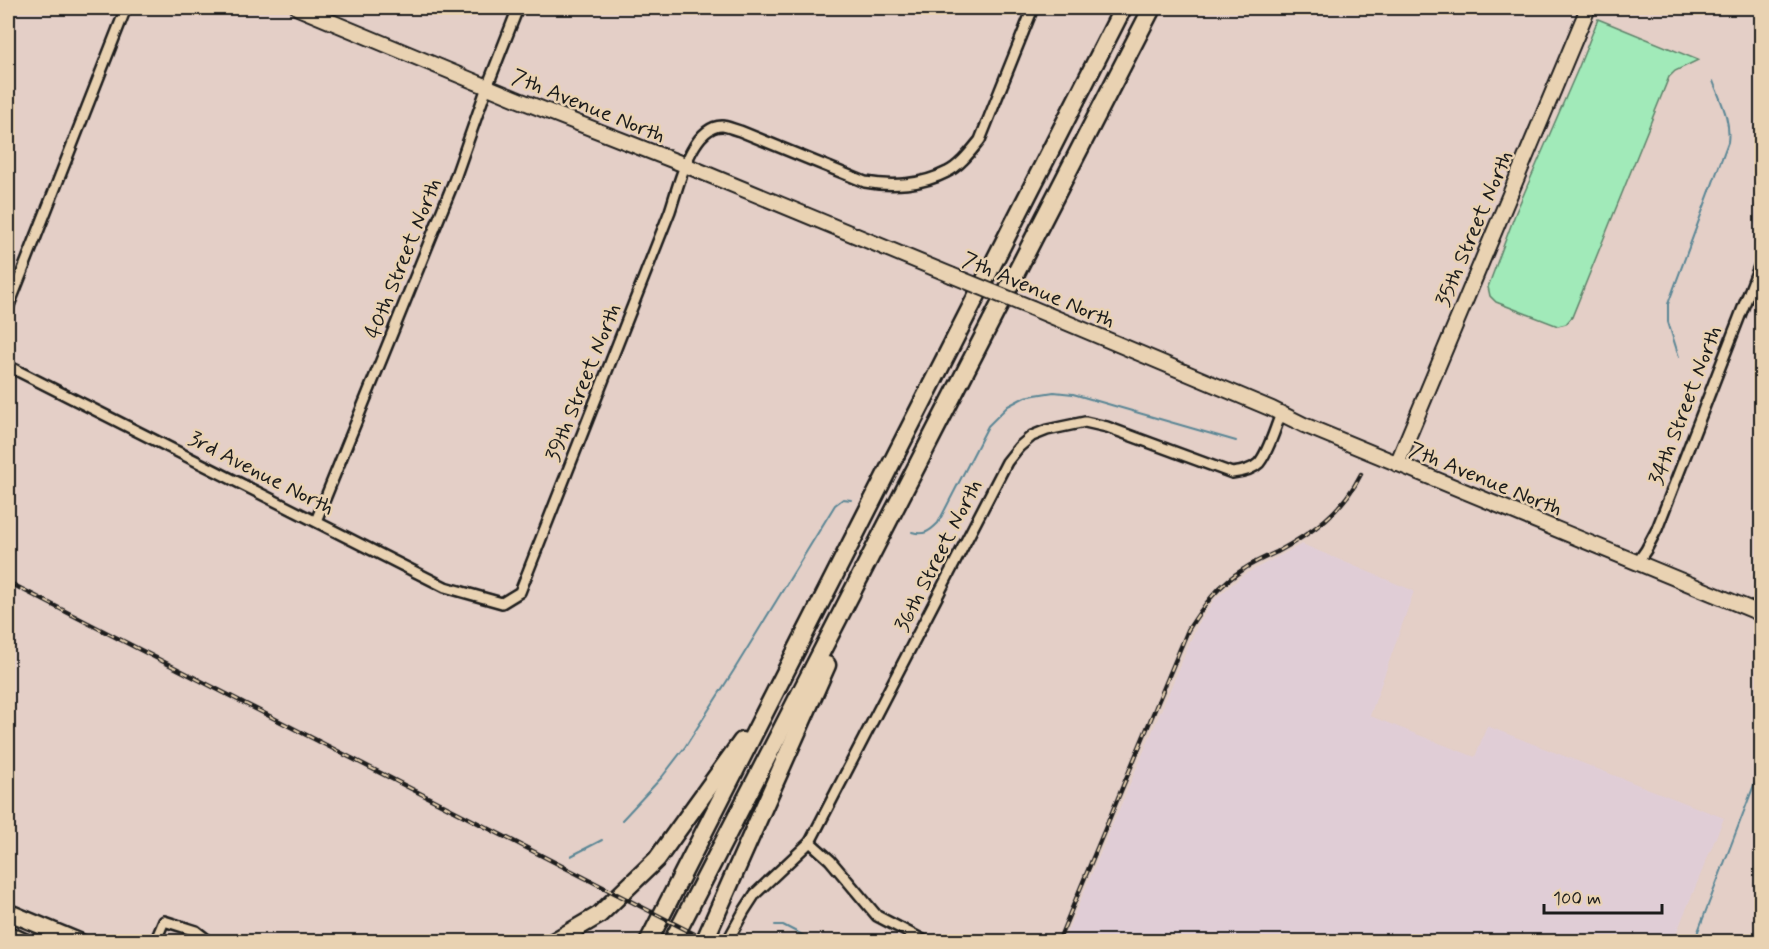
<svg xmlns="http://www.w3.org/2000/svg" width="1769" height="949" viewBox="0 0 1769 949" font-family="Mynerve,sans-serif">
<style>
.built{fill:#e0cdd6}
.green{fill:#a1eab9;stroke:#5e836a;stroke-width:1.5}
.lines{fill:none;stroke-linecap:round;stroke-linejoin:round}
.stream{stroke:#5a8695;stroke-width:2}
.street-casing{stroke:#1c1c1c;stroke-width:14}
.secondary-casing{stroke:#1c1c1c;stroke-width:18}
.primary-casing{stroke:#1c1c1c;stroke-width:20}
.highway-casing{stroke:#1c1c1c;stroke-width:21}
.street{stroke:#e9d2b2;stroke-width:9}
.secondary{stroke:#e9d2b2;stroke-width:14}
.primary{stroke:#e9d2b2;stroke-width:15}
.highway{stroke:#e9d2b2;stroke-width:16}
.rail-casing{stroke:#1c1c1c;stroke-width:4.5}
.rail{stroke:#e9d2b2;stroke-width:2;stroke-dasharray:7;stroke-linecap:butt}
.secondary-bridge-casing{stroke:#1c1c1c;stroke-width:18;stroke-linecap:butt}
.secondary-bridge{stroke:#e9d2b2;stroke-width:14}
.labels{text-anchor:middle;stroke-width:5;stroke-linejoin:round;paint-order:stroke}
.street-label{font-size:22px;fill:#1c1c1c;stroke:#e9d2b2}
</style>
<rect width="100%" height="100%" fill="#e4cfc7"/>
<filter id="ink" filterUnits="userSpaceOnUse"><feTurbulence type="fractalNoise" baseFrequency=".0167" numOctaves="2"/><feDisplacementMap in="SourceGraphic" scale="12" xChannelSelector="R" yChannelSelector="G"/><feConvolveMatrix kernelMatrix="1 2 1 2 8 2 1 2 1" color-interpolation-filters="sRGB"/></filter>
<g filter="url(#ink)">
<polygon class="built" points="1302,544 1414,591 1370,716 1475,757 1487,726 1724,818 1673,941 1063,941 1197,626 1214,600 1243,575"/>
<polygon class="green" points="1598,19 1698,60 1675,71 1669,77 1572,317 1566,324 1558,326 1496,302 1490,296 1488,287 1516,212 1578,69"/>
<g class="lines">
<g class="stream">
<path d="M1679 357 1668 322V304L1728 142C1731 120 1721 102 1713 81"/>
<path d="M912 532C924 536 930 531 938 523L988 426 1008 406 1025 397 1035 395 1054 392 1073 394 1236 441"/>
<polyline points="622,820 662,777 685,747 734,670 835,505 843,499 851,500"/>
<polyline points="571,856 602,840"/>
<polyline points="775,925 783,925 816,942"/>
<polyline points="1694,942 1762,764"/>
</g>
<defs>
<g id="street">
<polyline points="8,308 126,8"/>
<path d="M8 366 445 587 502 603 520 592 670 211C678 188 691 126 722 126 727 126 735 130 740 131L865 182C892 187 922 185 947 172 960 166 971 151 980 140L1033 8"/>
<polyline points="316,521 454,181 487,87 518,8"/>
<polyline points="1637,563 1646,550 1657,529 1762,259"/>
<polyline points="810,842 830,860 877,916 927,942"/>
<polyline points="155,942 164,921 196,931 210,942"/>
<path d="M727 942 744 911 755 894 810 842 1007 462 1019 447 1032 436 1047 430 1085 422 1107 427 1232 473C1241 472 1252 470 1259 463 1269 451 1275 428 1281 414"/>
</g>
<g id="secondary">
<polyline points="298,8 519,100 685,165 951,275"/>
<polyline points="1032,308 1272,409 1304,425 1762,614"/>
<polyline points="1397,464 1588,8"/>
</g>
<g id="primary">
<polyline points="8,912 80,942"/>
<polyline points="8,934 25,942"/>
</g>
<g id="highway">
<polyline points="553,942 599,915 657,859 742,741"/>
<polyline points="648,942 1123,8"/>
<path d="M672 942C833 631 991 318 1152 8"/>
<polyline points="704,942 827,665"/>
</g>
</defs>
<use href="#street" class="street-casing"/>
<use href="#secondary" class="secondary-casing"/>
<use href="#primary" class="primary-casing"/>
<use href="#highway" class="highway-casing"/>
<use href="#street" class="street"/>
<use href="#secondary" class="secondary"/>
<use href="#primary" class="primary"/>
<use href="#highway" class="highway"/>
<defs>
<g id="rail">
<polyline points="8,582 710,942"/>
<path d="M1058 942 1188 630C1203 606 1219 584 1244 569 1254 562 1266 557 1277 552 1312 533 1343 511 1361 474"/>
</g>
</defs>
<use href="#rail" class="rail-casing"/>
<use href="#rail" class="rail"/>
<defs>
<polyline id="secondary-bridge" points="951,275 1032,308"/>
</defs>
<use href="#secondary-bridge" class="secondary-bridge-casing"/>
<use href="#secondary-bridge" class="secondary-bridge"/>
</g>
</g>
<g class="labels">
<g class="street-label">
<text transform="translate(589 105) rotate(22)" y="8">7th Avenue North</text>
<text transform="translate(1473 228) rotate(-67)" y="8">35th Street North</text>
<text transform="translate(402 258) rotate(-68)" y="8">40th Street North</text>
<text transform="translate(1039 289) rotate(23)" y="8">7th Avenue North</text>
<text transform="translate(582 382) rotate(-68)" y="8">39th Street North</text>
<text transform="translate(1684 405) rotate(-69)" y="8">34th Street North</text>
<text transform="translate(262 472) rotate(27)" y="8">3rd Avenue North</text>
<text transform="translate(1486 478) rotate(22)" y="8">7th Avenue North</text>
<text transform="translate(937 555) rotate(-63)" y="8">36th Street North</text>
</g>
</g>
<rect width="1769" height="949" fill="none" stroke="#e9d2b2" stroke-width="30"/>
<rect x="15" y="15" width="1739" height="919" fill="none" stroke="#1c1c1c" stroke-width="2" filter="url(#ink)"/>
<path d="M1544 904v9h118v-9" fill="none" stroke="#1c1c1c" stroke-width="3"/>
<text x="1553" y="904" font-size="18" fill="#1c1c1c" stroke="#e9d2b2" stroke-width="4.5" paint-order="stroke">100 m</text>
</svg>
